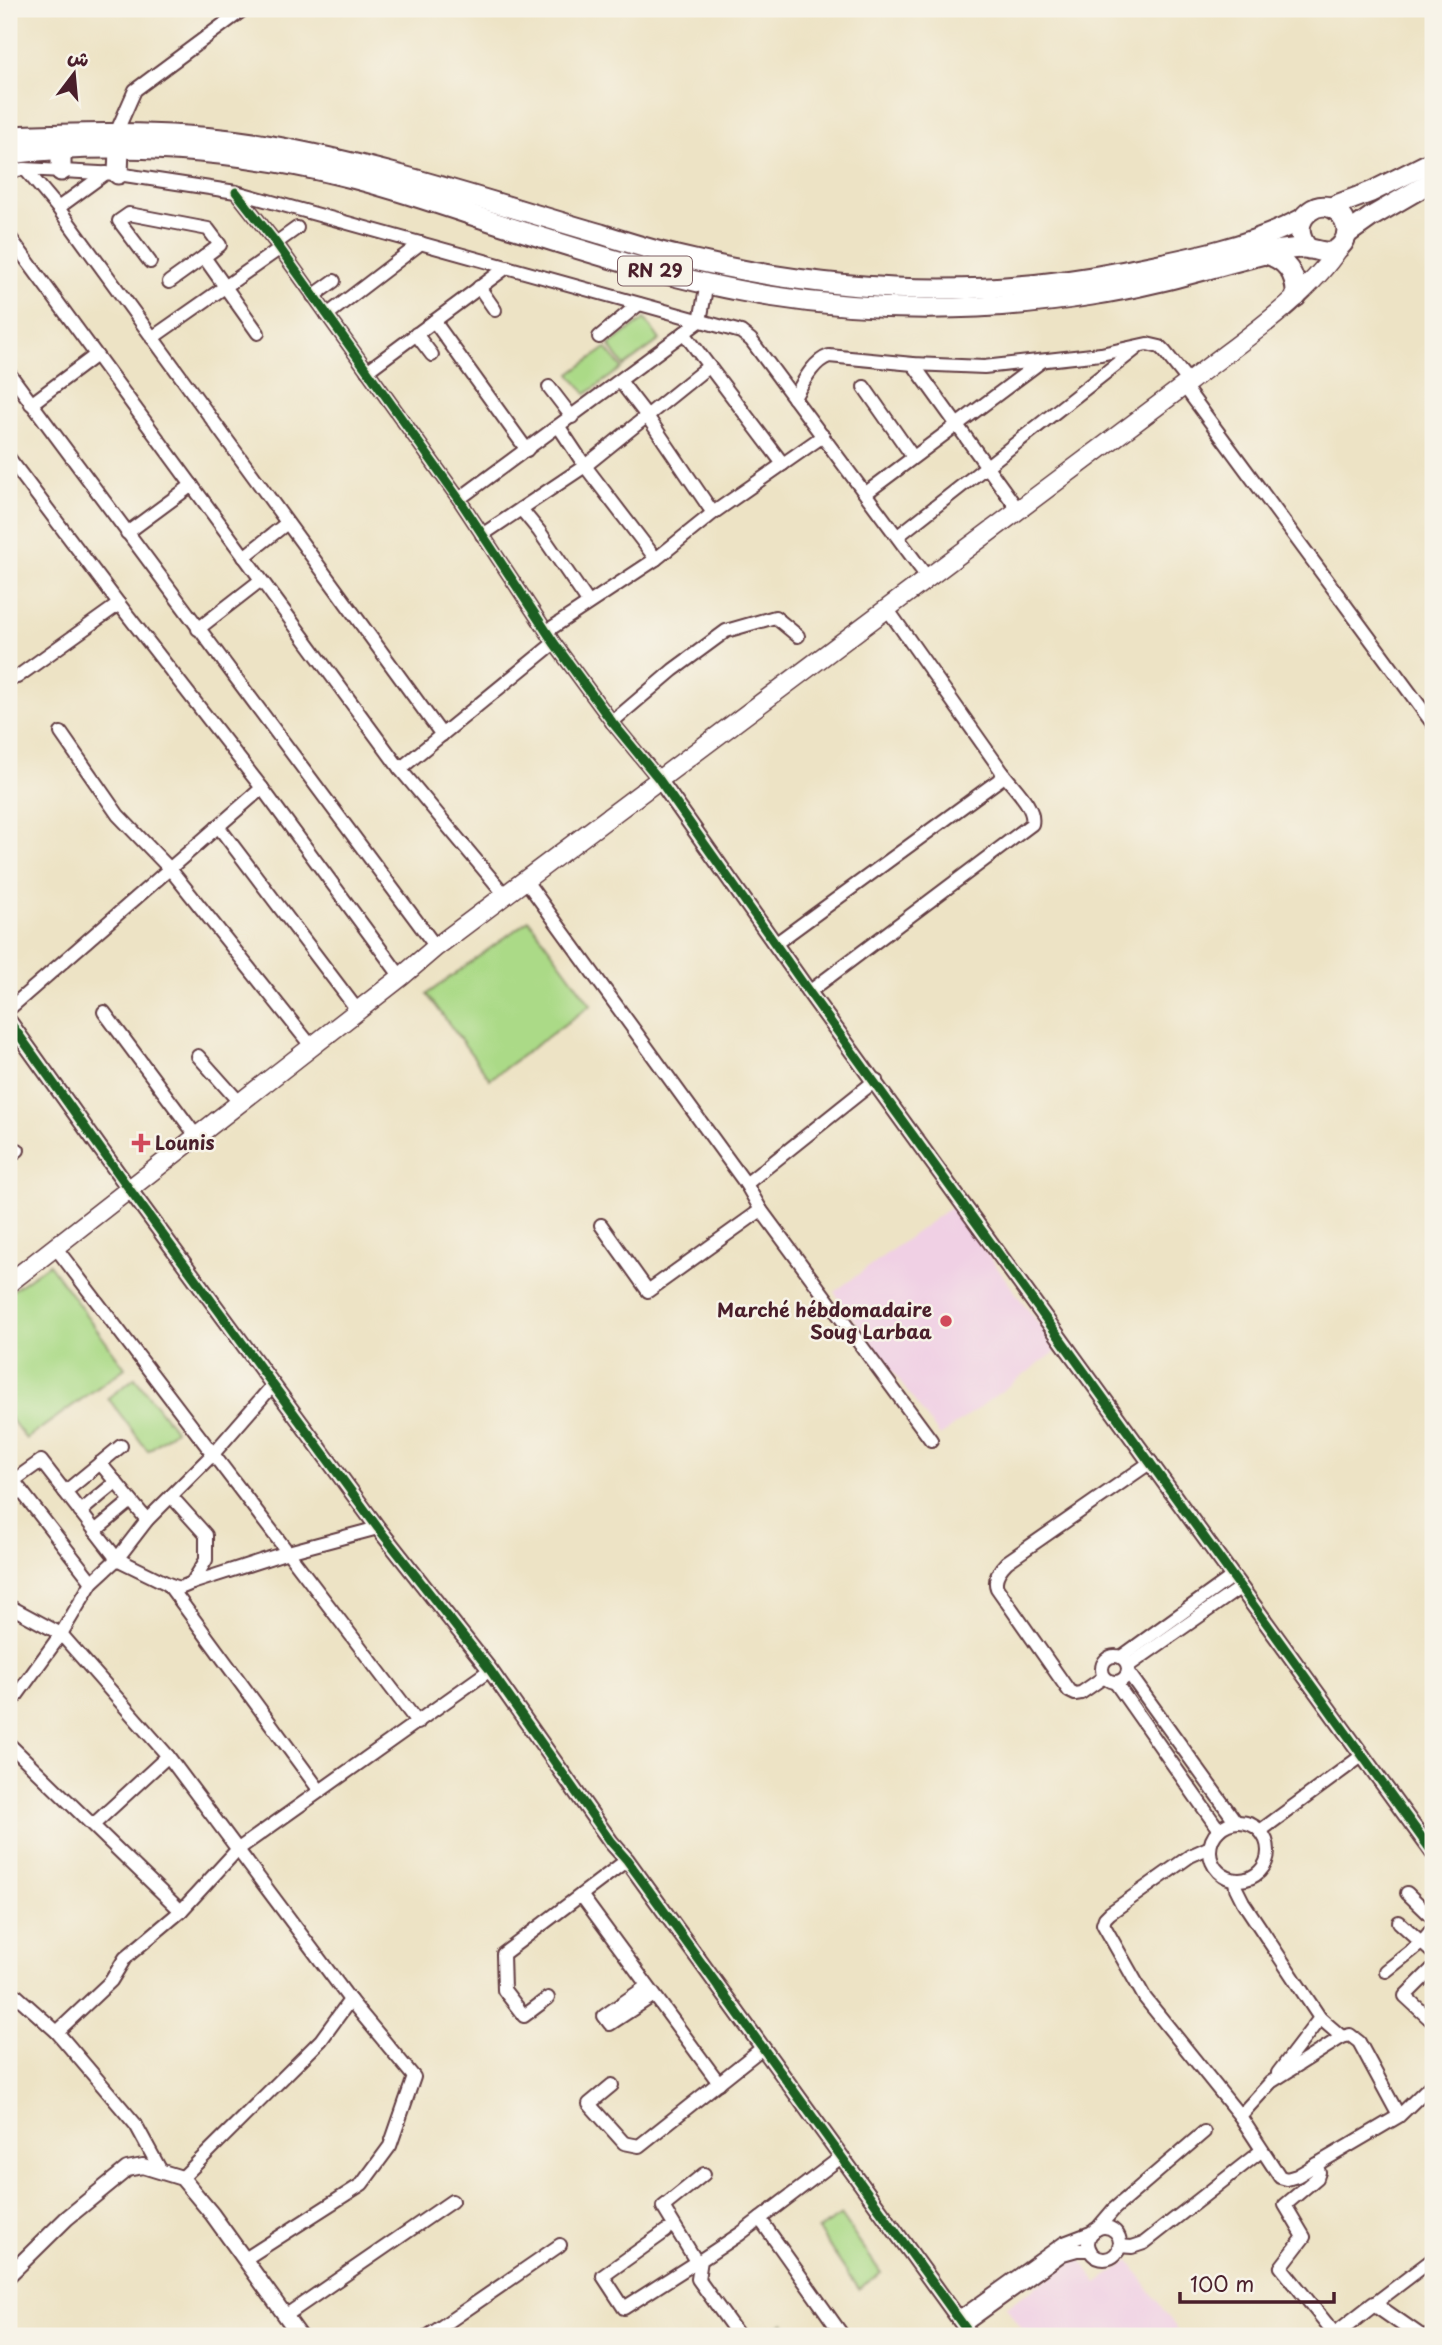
<svg xmlns="http://www.w3.org/2000/svg" width="1442" height="2345" viewBox="0 0 1442 2345" font-family="'Playpen Sans','Playpen Sans Arabic',sans-serif">
<style>
.built{fill:#f0d0e4}
.green{fill:#abda87;stroke:#7a7c59;stroke-width:2}
.lines{fill:none;stroke-linecap:round;stroke-linejoin:round}
.minor-casing{stroke:#623c42;stroke-width:16}
.tertiary-casing{stroke:#623c42;stroke-width:18}
.primary-casing{stroke:#623c42;stroke-width:21}
.trunk-casing{stroke:#623c42;stroke-width:23}
.minor{stroke:#fff;stroke-width:12}
.tertiary{stroke:#fff;stroke-width:14}
.primary{stroke:#fff;stroke-width:18}
.trunk{stroke:#fff;stroke-width:19}
.cycleway-casing{stroke:#f7f3e8;stroke-width:13}
.cycleway{stroke:#1b5e20;stroke-width:9}
.poi-dot{fill:#d1495b;stroke:#f7f3e8;stroke-width:2.5}
.labels{text-anchor:middle;stroke-width:5;stroke-linejoin:round;paint-order:stroke}
.shield{fill:#f7f3e8;stroke:#7e5f64;stroke-width:2}
.shield-label{font-size:18px;font-weight:bold;fill:#4a1f2b}
.poi-label{font-size:19px;font-weight:bold;fill:#4a1f2b;stroke:#f7f3e8;text-anchor:start}
</style>
<rect width="100%" height="100%" fill="#f7f3e8"/>
<filter id="ink" filterUnits="userSpaceOnUse"><feTurbulence type="fractalNoise" baseFrequency=".0143" numOctaves="2"/><feDisplacementMap in="SourceGraphic" scale="14" xChannelSelector="R" yChannelSelector="G"/><feConvolveMatrix kernelMatrix="1 2 1 2 8 2 1 2 1" color-interpolation-filters="sRGB"/></filter>
<filter id="wash" filterUnits="userSpaceOnUse"><feTurbulence type="fractalNoise" baseFrequency=".00686" numOctaves="4" result="noise"/><feDisplacementMap in="SourceGraphic" scale="28" xChannelSelector="R" yChannelSelector="G"/><feGaussianBlur stdDeviation="1.57" result="paint"/><feColorMatrix in="noise" values="0 0 0 0 0 0 0 0 0 0 0 0 0 0 0 0 0 1.4 0 .05"/><feComposite in="paint" operator="in"/></filter>
<g filter="url(#wash)">
<rect width="100%" height="100%" fill="#ede3c5"/>
<g class="built">
<polygon points="952,1206 1058,1350 940,1436 834,1292"/>
<polygon points="1079,2257 1097,2283 1129,2261 1182,2336 1027,2336 1006,2307"/>
</g>
<g class="green">
<polygon points="645,319 660,340 624,366 609,345"/>
<polygon points="606,348 622,368 586,394 570,374"/>
<polygon points="529,920 591,1005 490,1079 427,994"/>
<polygon points="49,1264 125,1368 26,1439 9,1416 9,1293"/>
<polygon points="135,1378 175,1430 148,1451 108,1398"/>
<polygon points="841,2215 881,2273 858,2289 818,2230"/>
<polygon points="784,2323 793,2336 764,2336"/>
</g>
</g>
<g filter="url(#ink)">
<g class="lines">
<defs>
<g id="minor">
<polyline points="116,133 135,90 244,9"/>
<polyline points="25,169 58,208 442,735"/>
<polyline points="9,171 25,169 118,174 236,192 741,332 751,340 927,577"/>
<polyline points="236,192 276,243 459,499 554,643 612,722 658,778"/>
<polyline points="58,208 106,173"/>
<polyline points="9,236 400,769 505,895"/>
<polyline points="276,243 297,228"/>
<polyline points="150,262 119,221 129,214 208,229 220,245 204,257 258,333"/>
<polyline points="169,282 204,257"/>
<polyline points="479,287 495,310"/>
<polyline points="313,296 334,281"/>
<polyline points="327,315 421,243"/>
<polyline points="434,321 527,450"/>
<polyline points="684,333 783,464"/>
<polyline points="416,334 432,355"/>
<polyline points="599,337 639,304"/>
<polyline points="152,338 279,249"/>
<polyline points="913,364 1019,511"/>
<polyline points="367,371 507,267"/>
<polyline points="9,373 436,947"/>
<polyline points="620,381 647,416 713,513"/>
<polyline points="1184,386 1433,724"/>
<polyline points="549,387 572,417"/>
<polyline points="864,387 913,457"/>
<path d="M794 398C803 383 812 362 829 356L913 364 984 367 1101 354 1147 344 1160 347 1165 352 1189 382"/>
<polyline points="31,404 96,355"/>
<polyline points="559,427 585,466 656,559"/>
<polyline points="9,458 119,604 262,788 401,977"/>
<polyline points="866,493 1042,361"/>
<polyline points="459,499 700,321 707,283"/>
<polyline points="521,509 539,531 588,602"/>
<polyline points="127,533 192,485"/>
<polyline points="482,535 585,466 709,366"/>
<polyline points="898,536 1137,348"/>
<polyline points="244,557 287,523"/>
<polyline points="198,629 261,580"/>
<polyline points="547,631 656,559 713,513 823,436"/>
<polyline points="17,677 119,604"/>
<polyline points="612,722 673,670 726,631 775,617 798,636"/>
<polyline points="61,733 118,815 170,869 312,1047"/>
<polyline points="400,769 554,643"/>
<polyline points="218,826 358,1011"/>
<polyline points="526,881 746,1184 761,1210 931,1440"/>
<polyline points="775,944 999,780 1003,773 886,607"/>
<path d="M809 992 1032 824C1036 807 1013 787 1003 773"/>
<polyline points="9,1009 262,788"/>
<polyline points="104,1012 197,1137"/>
<polyline points="198,1056 240,1103"/>
<polyline points="9,1157 18,1150"/>
<polyline points="746,1184 876,1080"/>
<polyline points="601,1225 648,1291 761,1210"/>
<polyline points="56,1248 418,1723"/>
<polyline points="100,1463 147,1520"/>
<polyline points="9,1475 92,1582"/>
<polyline points="13,1481 41,1461 117,1559 168,1584 180,1588 192,1583 206,1560 206,1535 171,1496"/>
<polyline points="65,1492 121,1446"/>
<polyline points="80,1512 116,1482"/>
<polyline points="95,1531 131,1501"/>
<polyline points="192,1583 288,1552 378,1528"/>
<polyline points="168,1584 320,1791"/>
<polyline points="9,1606 61,1634 168,1756 350,2000 414,2077 390,2146 362,2184 245,2259"/>
<circle cx="1115" cy="1669" r="13"/>
<polyline points="1121,1657 1233,1576"/>
<polyline points="1128,1666 1241,1587"/>
<polyline points="1128,1672 1236,1822"/>
<path d="M1104 1677 1081 1693 1075 1694 1069 1691 997 1588C993 1578 1000 1569 1007 1562L1151 1462"/>
<polyline points="1115,1682 1219,1830"/>
<polyline points="9,1706 61,1634 92,1582 117,1559 147,1520 213,1454 273,1385"/>
<polyline points="10,1745 181,1911"/>
<circle cx="1239" cy="1851" r="29"/>
<polyline points="93,1825 168,1756"/>
<polyline points="1260,1831 1363,1755"/>
<polyline points="1210,1847 1190,1856 1110,1913 1105,1918 1103,1924 1145,1998 1240,2116"/>
<polyline points="1235,1880 1236,1888 1243,1902 1320,2018 1342,2037"/>
<polyline points="1407,1893 1433,1918"/>
<polyline points="581,1895 719,2083"/>
<polyline points="1399,1922 1433,1953"/>
<polyline points="1433,1968 1405,1996 1433,2022"/>
<polyline points="1386,1971 1420,1944 1433,1928"/>
<polyline points="647,1986 604,2016 610,2024 654,1995"/>
<polyline points="9,1989 57,2032 136,2125 161,2171"/>
<polyline points="548,1998 524,2016 504,1990 503,1954 627,1860"/>
<polyline points="57,2032 111,1981 125,1958 181,1911 237,1850 490,1670"/>
<polyline points="1278,2073 1320,2018"/>
<polyline points="612,2085 589,2104 624,2143 639,2146 761,2049"/>
<polyline points="1399,2116 1359,2042 1350,2035 1342,2037 1271,2082 1240,2116 1280,2177 1287,2179 1297,2176 1399,2116 1433,2083"/>
<polyline points="1316,2164 1319,2172 1317,2178 1285,2205 1304,2237 1281,2267 1335,2334"/>
<polyline points="182,2178 321,2040 350,2000"/>
<polyline points="760,2219 843,2336"/>
<circle cx="1104" cy="2243" r="16"/>
<polyline points="1097,2229 1114,2209 1204,2132"/>
<polyline points="666,2231 603,2276 624,2308 696,2262"/>
<polyline points="1119,2246 1132,2247 1144,2243 1261,2151"/>
<polyline points="699,2266 663,2207 704,2174"/>
<polyline points="1374,2304 1433,2259"/>
<polyline points="285,2316 452,2201"/>
<polyline points="958,2319 1064,2243 1093,2232"/>
<polyline points="963,2326 1063,2254 1077,2250 1090,2250"/>
<polyline points="428,2336 560,2245"/>
<polyline points="739,2336 698,2279 701,2260 740,2234 840,2158"/>
</g>
<g id="tertiary">
<polyline points="658,778 809,992 1433,1853"/>
<polyline points="9,1021 130,1190 378,1528 490,1670 611,1842 627,1860 971,2336"/>
<polyline points="9,2275 67,2218 127,2169 143,2166 182,2178 212,2214 300,2336"/>
<polyline points="1333,2336 1374,2304 1420,2336"/>
</g>
<path id="primary" d="M9 1283 401 977 436 947 1189 382C1239 342 1304 301 1339 248"/>
<g id="trunk">
<path d="M9 136C94 132 182 131 267 145 381 165 490 202 601 234 626 242 651 250 677 256 824 292 975 301 1125 271 1185 259 1247 248 1302 219"/>
<path d="M9 154C118 141 237 150 344 176 403 190 460 212 518 230 600 256 683 282 769 296 874 313 987 312 1092 295 1154 286 1215 266 1276 251 1284 250 1294 248 1303 248 1318 248 1331 260 1343 243 1357 222 1330 195 1310 211 1296 221 1298 238 1309 249"/>
<polyline points="61,171 61,150"/>
<polyline points="118,174 119,149"/>
<polyline points="1331,207 1371,192 1433,161"/>
<polyline points="1347,234 1371,217 1433,181"/>
<path d="M1265 254C1286 259 1297 275 1296 297"/>
</g>
</defs>
<use href="#minor" class="minor-casing"/>
<use href="#tertiary" class="tertiary-casing"/>
<use href="#primary" class="primary-casing"/>
<use href="#trunk" class="trunk-casing"/>
<use href="#minor" class="minor"/>
<use href="#tertiary" class="tertiary"/>
<use href="#primary" class="primary"/>
<use href="#trunk" class="trunk"/>
<defs>
<g id="cycleway">
<polyline points="236,192 276,243 459,499 554,643 612,722 658,778 809,992 1433,1853"/>
<polyline points="9,1021 130,1190 378,1528 490,1670 611,1842 627,1860 971,2336"/>
</g>
</defs>
<use href="#cycleway" class="cycleway-casing"/>
<use href="#cycleway" class="cycleway"/>
</g>
</g>
<g class="poi-dot">
<path d="M137.5 1132.5h7v7h7v7h-7v7h-7v-7h-7v-7h7z"/>
<circle cx="946" cy="1321" r="7"/>
</g>
<g class="labels">
<rect class="shield" x="618" y="256.5" width="74" height="29" rx="5"/>
<g class="shield-label">
<text x="655" y="277">RN 29</text>
</g>
<g class="poi-label">
<text x="155" y="1150">Lounis</text>
<text x="932" y="1317" text-anchor="end">Marché hébdomadaire<tspan x="932" dy="22">Soug Larbaa</tspan></text>
</g>
</g>
<rect width="1442" height="2345" fill="none" stroke="#f7f3e8" stroke-width="35"/>
<g transform="translate(74 74) rotate(16)" stroke="#f7f3e8" stroke-width="5" paint-order="stroke">
<path d="M0-5L12 26L0 18L-12 26Z" fill="#4a1f2b"/>
<text y="-10" font-size="19" font-weight="bold" text-anchor="middle" fill="#4a1f2b">ش</text>
</g>
<path d="M1180 2292v10h154v-10" fill="none" stroke="#4a1f2b" stroke-width="3.5"/>
<text x="1190" y="2292" font-size="21" fill="#4a1f2b" stroke="#f7f3e8" stroke-width="5" paint-order="stroke">100 m</text>
</svg>
